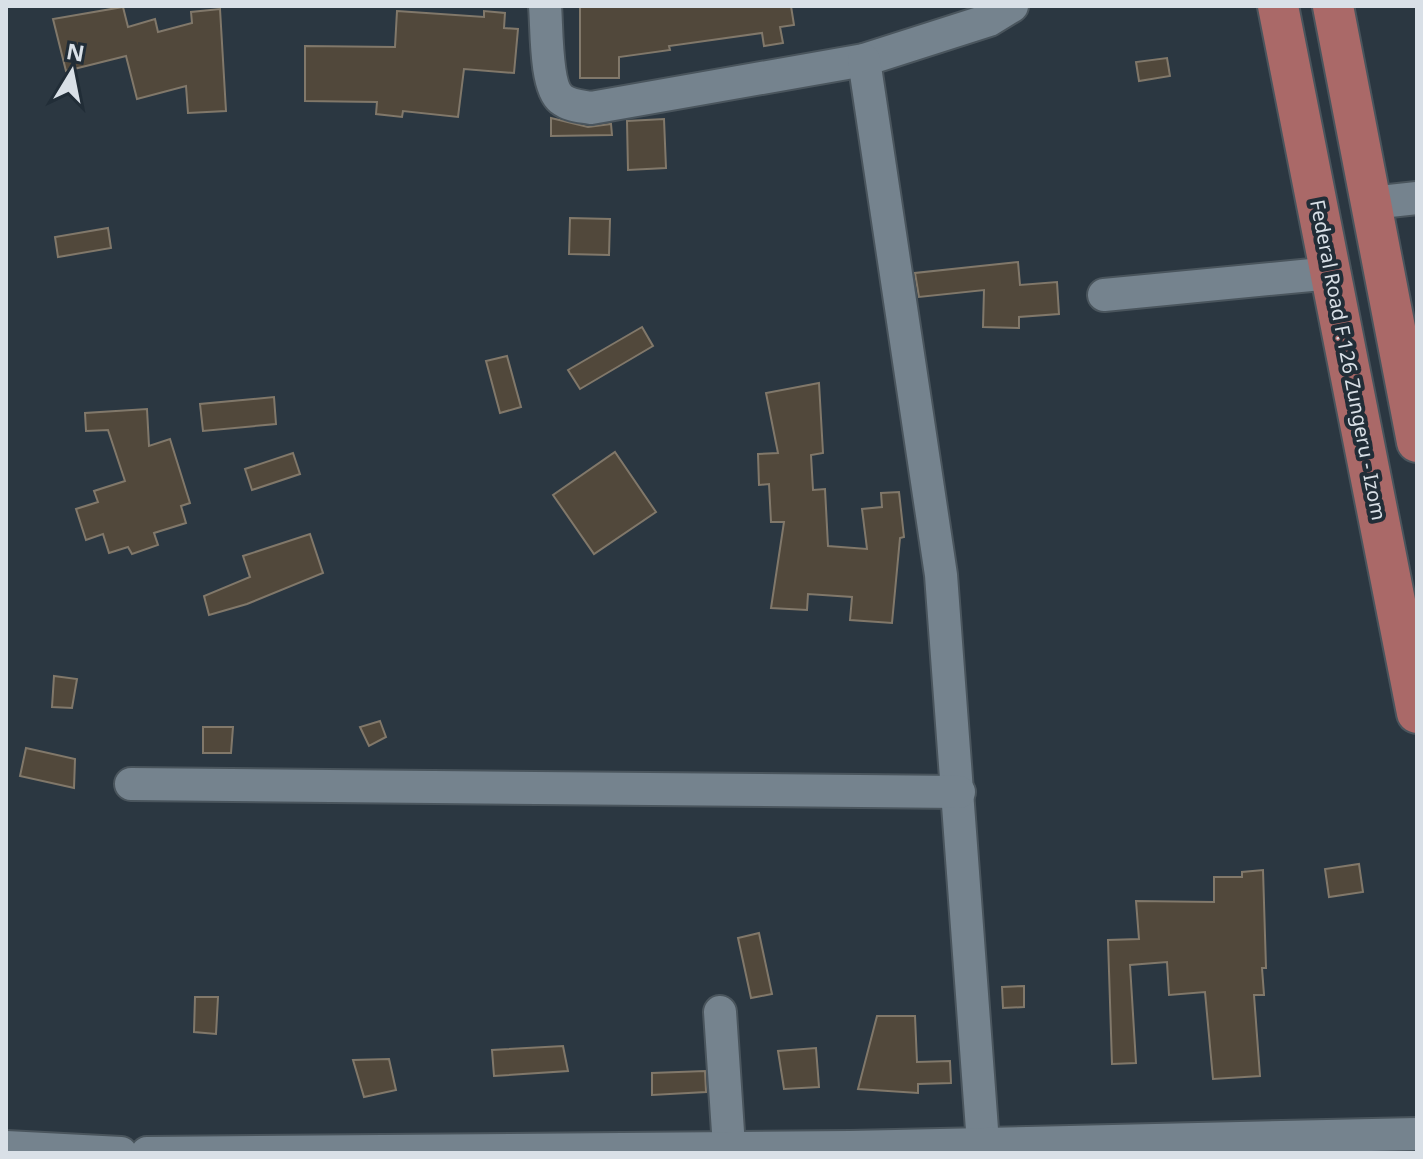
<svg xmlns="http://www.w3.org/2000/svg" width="1423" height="1159" viewBox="0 0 1423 1159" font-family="'Noto Sans',sans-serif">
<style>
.building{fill:#51483b;stroke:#81786a;stroke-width:2}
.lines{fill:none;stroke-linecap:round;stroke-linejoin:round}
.minor-casing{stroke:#4a555d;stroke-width:36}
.major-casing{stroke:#4a555d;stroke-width:44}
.minor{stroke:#75838e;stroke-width:32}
.major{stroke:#aa6968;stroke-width:40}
.labels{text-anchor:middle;stroke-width:8;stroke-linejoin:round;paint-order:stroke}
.street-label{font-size:20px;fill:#d9e0e7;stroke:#212d37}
</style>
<rect width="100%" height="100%" fill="#2b3741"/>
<g class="building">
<polygon points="580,6 791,6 794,25 780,27 783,43 764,46 762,33 669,46 670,50 619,57 619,78 580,78"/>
<polygon points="123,7 128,27 155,19 158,32 192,23 191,12 220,9 226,111 188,113 186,86 137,99 126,56 66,71 53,19"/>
<polygon points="397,11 484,17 484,11 505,13 504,28 518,29 514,73 464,69 458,117 403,111 402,117 376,114 377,102 305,101 305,46 395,47"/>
<polygon points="1167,58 1170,76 1139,81 1136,62"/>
<polygon points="551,118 588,127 611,124 612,135 551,136"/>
<polygon points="664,119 666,168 628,170 627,121"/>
<polygon points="570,218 610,219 609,255 569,254"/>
<polygon points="108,228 111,248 58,257 55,237"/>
<polygon points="1018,262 1020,285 1057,282 1059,314 1019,317 1019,328 983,327 984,290 919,297 915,273"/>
<polygon points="642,327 653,346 580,389 568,370"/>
<polygon points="507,356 521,407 500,413 486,361"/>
<polygon points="819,383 823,453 811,455 813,490 825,489 828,546 867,549 862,509 882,507 881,493 899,492 904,537 900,538 892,623 850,620 852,597 808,594 807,610 771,608 784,522 771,522 769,484 759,485 758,454 778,453 766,393"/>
<polygon points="274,397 276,424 203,431 200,404"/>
<polygon points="147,409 149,446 170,439 190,503 181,506 186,523 154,533 158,545 132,554 128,547 109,553 103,534 86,540 76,509 98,502 94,491 125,481 108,430 86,431 85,413"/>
<polygon points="615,452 656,512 594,554 553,495"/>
<polygon points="293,453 300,474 252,490 245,469"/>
<polygon points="310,534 323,573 247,604 209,615 204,596 250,577 243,556"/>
<polygon points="54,676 77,679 72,708 52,707"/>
<polygon points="380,721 386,737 369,746 360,727"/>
<polygon points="203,727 233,727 231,753 203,753"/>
<polygon points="26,748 75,759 74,788 20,776"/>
<polygon points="1359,864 1363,892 1329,897 1325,869"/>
<polygon points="1263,870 1266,968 1262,968 1264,995 1254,995 1260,1076 1213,1079 1205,992 1169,995 1167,962 1130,965 1136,1063 1112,1064 1108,940 1139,939 1136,901 1214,902 1214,877 1242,877 1242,872"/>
<polygon points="759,933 772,994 751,998 738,938"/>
<polygon points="1024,986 1024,1007 1003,1008 1002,987"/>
<polygon points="195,997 218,997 216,1034 194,1032"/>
<polygon points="877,1016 915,1016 917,1062 950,1061 951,1083 918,1084 918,1093 858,1089"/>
<polygon points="563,1046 568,1071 494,1076 492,1050"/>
<polygon points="816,1048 819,1087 784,1089 778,1051"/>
<polygon points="389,1059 396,1090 364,1097 353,1060"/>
<polygon points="705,1071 706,1092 652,1095 652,1073"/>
</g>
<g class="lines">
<defs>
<g id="minor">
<path d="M545 6C547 27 545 86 561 99 570 106 580 106 591 108L864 60 989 20 1012 6"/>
<polyline points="864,60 941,575 983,1143"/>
<polyline points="1371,203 1417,198"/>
<polyline points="1104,295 1332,273"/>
<polyline points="131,784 959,792"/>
<polyline points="720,1012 729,1147"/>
<polyline points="6,1147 121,1153"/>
<polyline points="147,1153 850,1147 1417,1134"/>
</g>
<g id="major">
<polyline points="1278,6 1417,713"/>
<polyline points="1333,6 1417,442"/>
</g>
</defs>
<use href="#minor" class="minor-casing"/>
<use href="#major" class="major-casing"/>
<use href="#minor" class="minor"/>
<use href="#major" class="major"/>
</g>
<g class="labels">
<g class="street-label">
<text transform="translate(1348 360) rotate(79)" y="7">Federal Road F.126 Zungeru - Izom</text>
</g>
</g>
<rect width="1423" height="1159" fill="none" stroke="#d9e0e7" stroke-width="16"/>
<g transform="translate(72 72) rotate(10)" stroke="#212d37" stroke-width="6" paint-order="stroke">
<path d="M0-6L14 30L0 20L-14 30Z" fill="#d9e0e7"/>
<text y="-12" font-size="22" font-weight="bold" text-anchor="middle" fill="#d9e0e7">N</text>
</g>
</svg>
